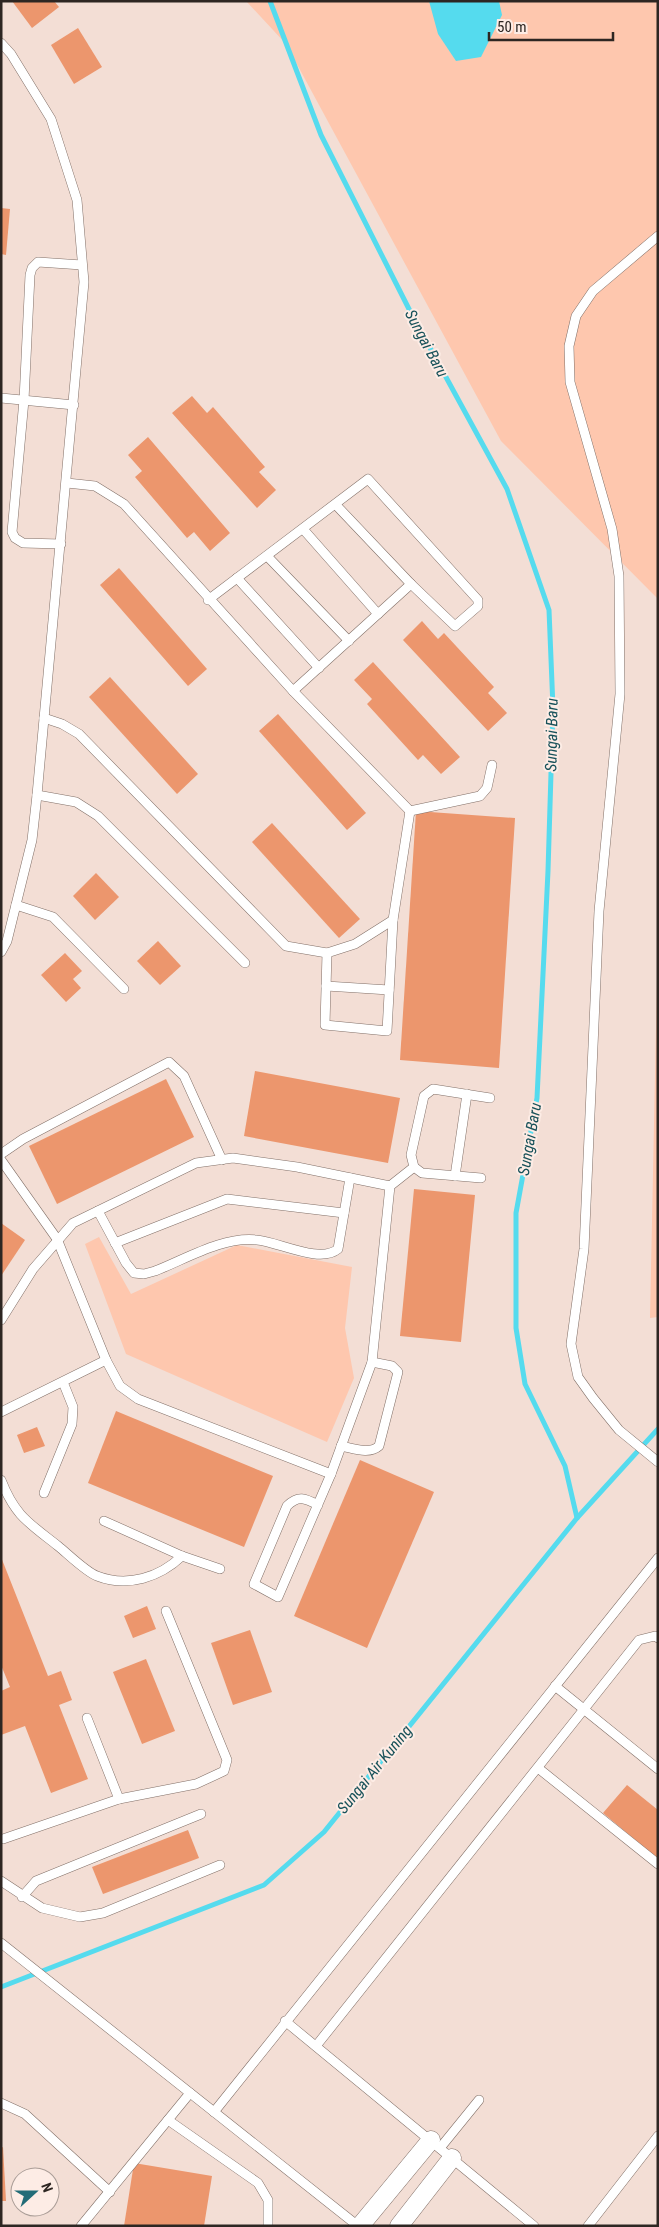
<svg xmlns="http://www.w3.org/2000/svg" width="659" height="2227" viewBox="0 0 659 2227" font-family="'Roboto Condensed',sans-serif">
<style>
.green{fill:#fec7ae}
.water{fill:#55dbee}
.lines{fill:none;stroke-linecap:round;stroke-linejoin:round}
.stream{stroke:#55dbee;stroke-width:5}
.building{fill:#ec966d}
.lane-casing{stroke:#827068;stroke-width:10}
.street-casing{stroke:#827068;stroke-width:19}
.lane{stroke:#fff;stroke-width:9}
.street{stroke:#fff;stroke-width:18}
.labels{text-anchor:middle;stroke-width:4;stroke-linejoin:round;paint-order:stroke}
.water-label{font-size:16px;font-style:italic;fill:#19525a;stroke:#fdece5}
</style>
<rect width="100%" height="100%" fill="#f3ded5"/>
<g class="green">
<polygon points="246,1 658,1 658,599 501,441 286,44"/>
<polygon points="658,931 658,1317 650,1318"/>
<polygon points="99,1237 131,1294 237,1245 352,1267 345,1328 354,1378 327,1442 126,1354 85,1244"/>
</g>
<polygon class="water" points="429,1 499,1 502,15 481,57 456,61 438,34"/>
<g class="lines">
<g class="stream">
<polyline points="270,1 321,135 411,313 507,489 549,610 553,708 548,871 537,1098 516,1213 516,1328 525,1384 565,1466 577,1518"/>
<polyline points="1,1987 264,1885 324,1832 577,1518 658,1429"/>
</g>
</g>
<g class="building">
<polygon points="12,1 54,1 59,7 32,28"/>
<polygon points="78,28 102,67 74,84 51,45"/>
<polygon points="1,208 10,209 6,255 1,254"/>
<polygon points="192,396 207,413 213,407 265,467 259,472 276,490 257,508 172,413"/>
<polygon points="148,437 230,533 210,551 194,532 187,538 135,477 142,471 128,455"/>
<polygon points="119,568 207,669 188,686 100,585"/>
<polygon points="422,621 438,639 444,633 494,687 488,693 507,713 488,731 403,640"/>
<polygon points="373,662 460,757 441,774 423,755 418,760 367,704 372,699 354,680"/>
<polygon points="110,677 198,774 177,794 89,697"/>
<polygon points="278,714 366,813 347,830 259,731"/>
<polygon points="416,811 515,818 499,1068 400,1060"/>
<polygon points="272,823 360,919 339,938 252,842"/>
<polygon points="96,873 119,897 95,920 73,896"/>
<polygon points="158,941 181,966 160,985 137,961"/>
<polygon points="65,953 82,971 73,979 81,988 66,1002 41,975"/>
<polygon points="255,1071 400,1098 388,1163 244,1136"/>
<polygon points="166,1079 194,1137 57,1204 29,1146"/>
<polygon points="414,1189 475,1195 461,1342 400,1336"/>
<polygon points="1,1223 25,1240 1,1276"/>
<polygon points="116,1411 273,1476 244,1547 88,1483"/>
<polygon points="37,1427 45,1446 24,1453 17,1435"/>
<polygon points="360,1460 434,1492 367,1648 294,1616"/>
<polygon points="1,1557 48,1676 61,1671 72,1700 59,1705 88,1779 51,1793 25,1726 1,1735 1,1691 10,1687 1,1665"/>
<polygon points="147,1606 156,1629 133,1638 124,1616"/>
<polygon points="250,1630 272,1692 233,1705 211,1643"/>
<polygon points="146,1659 175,1731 142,1744 113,1672"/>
<polygon points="627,1785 658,1810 658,1859 603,1813"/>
<polygon points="188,1830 199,1858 103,1894 92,1867"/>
<polygon points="3,2147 6,2201 1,2201 1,2148"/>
<polygon points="134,2163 212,2176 204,2226 124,2226"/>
</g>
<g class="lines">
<defs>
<g id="lane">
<polyline points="1,43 11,54 51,119 77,200 84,282 37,795 32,840 7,941 1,952"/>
<polyline points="658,236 593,291 576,316 569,346 570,382 612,529 619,576 620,694 599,911 584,1249 571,1344 578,1377 593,1398 619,1430 658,1462"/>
<polyline points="1,398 74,405"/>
<polyline points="67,483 95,486 124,504 293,691 410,811"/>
<polyline points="336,505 411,584"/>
<polyline points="303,529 378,614"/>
<polyline points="61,544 23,543 15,538 12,532 24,400 30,275 32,268 38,262 82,265"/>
<polyline points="267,556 349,641"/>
<polyline points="237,578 319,668"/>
<polyline points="208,600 368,479 478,600 478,606 455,626 411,584 293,691"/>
<polyline points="44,718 62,724 79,734 286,946 327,953 355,944 393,920"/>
<polyline points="37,795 76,802 98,816 245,963"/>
<polyline points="410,811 480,796 487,788 492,765"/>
<polyline points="16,905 53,917 124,989"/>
<polyline points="327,953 325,1025 387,1031 393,920 410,811"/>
<polyline points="326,986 389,990"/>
<polyline points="1,1154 23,1139 169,1062 184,1076 222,1160"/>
<polyline points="1,1160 57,1239 106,1360 120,1386 138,1399 331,1474"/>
<polyline points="455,1176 467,1094"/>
<polyline points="481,1178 422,1173 414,1167 411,1155 424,1096 433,1089 490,1098"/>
<path d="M98 1211 126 1263 134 1273 144 1274 155 1271C186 1259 223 1236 257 1240 279 1242 320 1264 338 1249L350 1178"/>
<polyline points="115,1243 227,1199 344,1213"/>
<polyline points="1,1320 33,1269 73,1223 196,1163 233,1158 297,1167 390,1186"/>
<polyline points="1,1412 106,1360"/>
<path d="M341 1446C353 1448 369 1455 379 1446L398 1372 392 1366 372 1362"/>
<path d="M1 1480C15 1516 29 1523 58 1546 68 1554 86 1572 97 1576 128 1588 160 1577 182 1556"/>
<polyline points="44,1493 72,1424 73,1407 63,1382"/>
<path d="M318 1505C305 1498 298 1495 287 1506L254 1584 278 1597 331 1474 372 1362 390 1186 414 1167"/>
<polyline points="104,1521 182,1556 220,1569"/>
<polyline points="555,1686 658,1769"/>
<polyline points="87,1718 119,1799"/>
<polyline points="538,1768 658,1864"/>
<polyline points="3,1839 119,1799 196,1784 224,1771 227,1760 166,1611"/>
<polyline points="1,1881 42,1908 80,1917 103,1913 220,1865"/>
<polyline points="22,1897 36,1881 201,1814"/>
<polyline points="1,1943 358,2226"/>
<polyline points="285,2021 534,2226"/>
<polyline points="316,2046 639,1640 655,1636 658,1638"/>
<polyline points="1,2103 25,2114 110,2192"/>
<polyline points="214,2112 658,1558"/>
<polyline points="168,2120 258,2183 268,2200 268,2226"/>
<polyline points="440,2148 479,2100"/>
<polyline points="81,2226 190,2093"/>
<polyline points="588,2226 658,2136"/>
</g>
<g id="street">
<polyline points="360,2226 431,2140"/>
<polyline points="399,2226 452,2158"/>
</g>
</defs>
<use href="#lane" class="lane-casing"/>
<use href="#street" class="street-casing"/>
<use href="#lane" class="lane"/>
<use href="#street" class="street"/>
</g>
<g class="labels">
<g class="water-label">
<text transform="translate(427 343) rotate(62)" y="6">Sungai Baru</text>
<text transform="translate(551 735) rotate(-89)" y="6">Sungai Baru</text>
<text transform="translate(529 1139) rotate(-80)" y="6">Sungai Baru</text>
<text transform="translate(374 1769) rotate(-51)" y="6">Sungai Air Kuning</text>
</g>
</g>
<rect width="659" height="2227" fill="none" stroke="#2d2622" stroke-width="5"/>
<g transform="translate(35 2192) rotate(69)"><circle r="24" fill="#fdece5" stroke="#aa9d97"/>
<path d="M0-4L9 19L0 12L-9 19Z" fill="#236c77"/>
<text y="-8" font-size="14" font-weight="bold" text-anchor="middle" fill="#2d2622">N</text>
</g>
<path d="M489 32v8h124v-8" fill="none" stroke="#2d2622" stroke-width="2.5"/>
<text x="497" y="32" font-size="15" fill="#2d2622" stroke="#fdece5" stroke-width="4" paint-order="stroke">50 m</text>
</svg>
